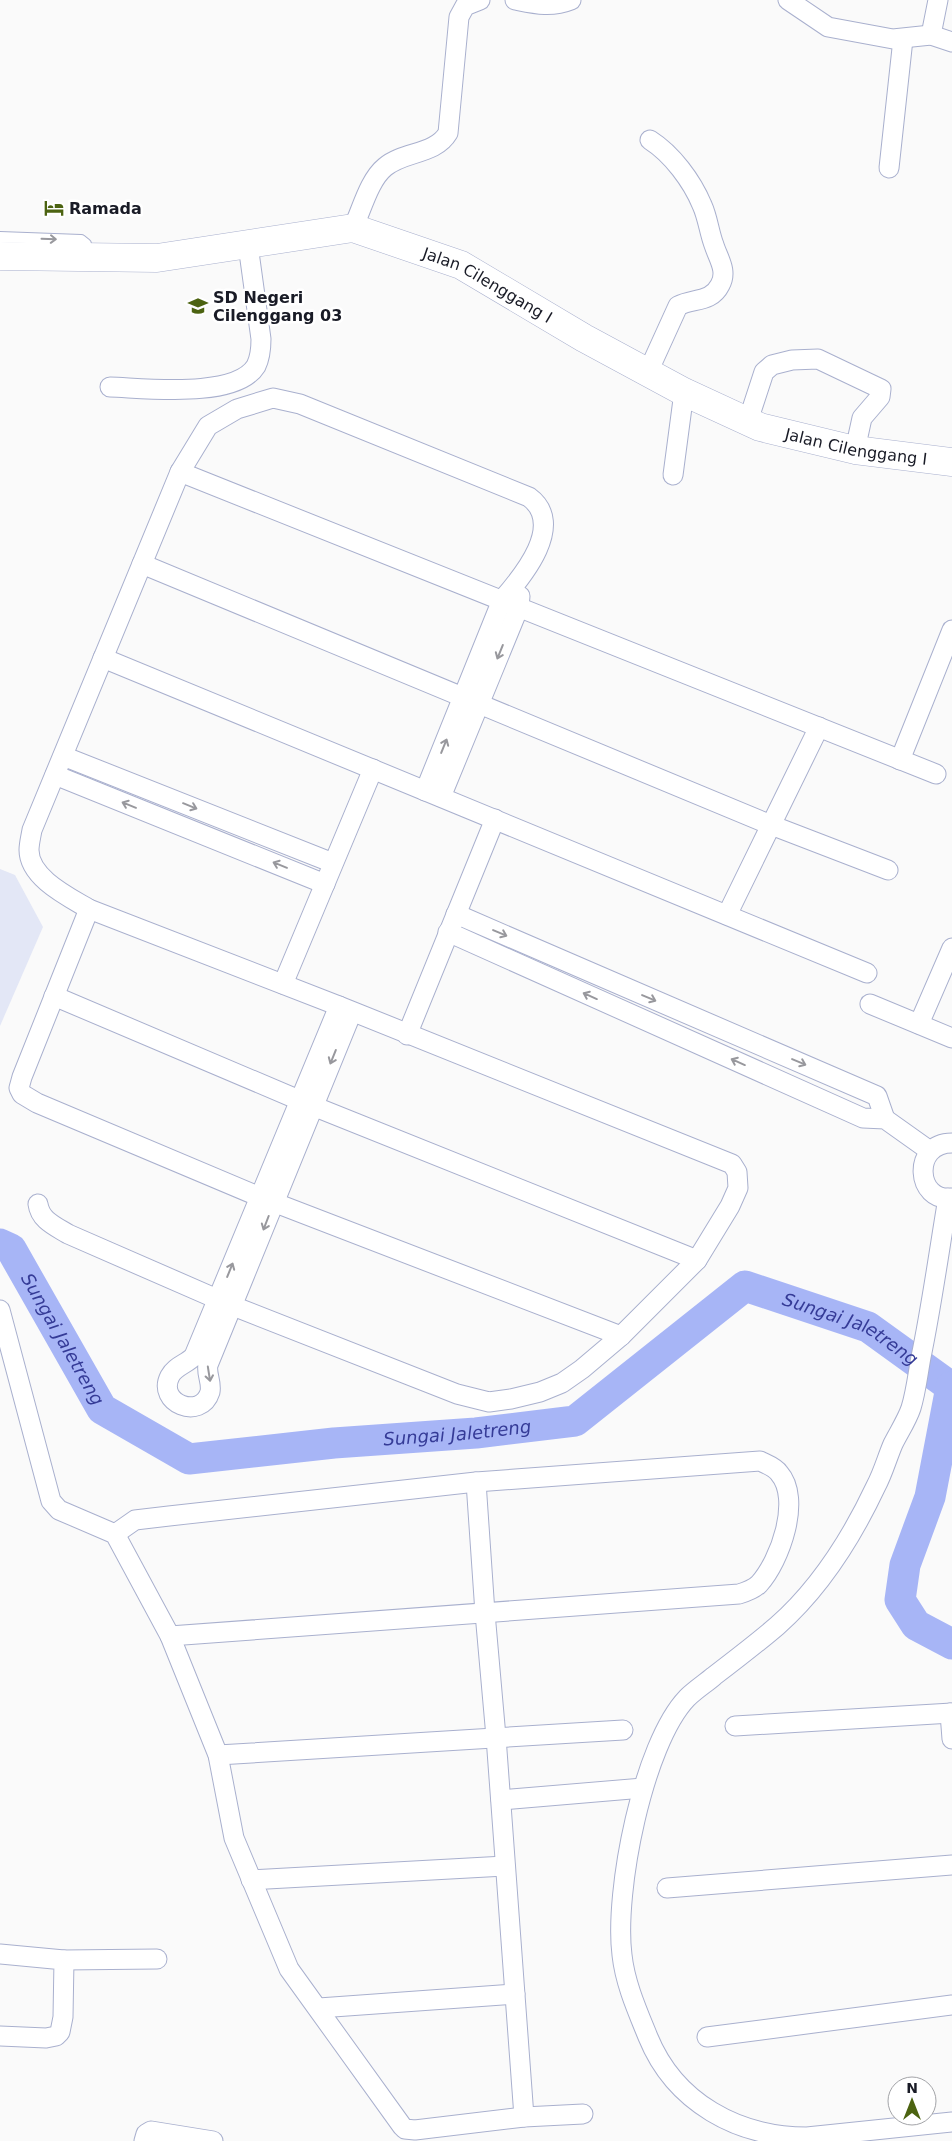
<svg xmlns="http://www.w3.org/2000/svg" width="952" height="2141" viewBox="0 0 952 2141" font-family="'DejaVu Sans',sans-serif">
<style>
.green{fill:#e3e7f6}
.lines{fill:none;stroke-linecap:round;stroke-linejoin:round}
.river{stroke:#a7b5f6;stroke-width:31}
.lane-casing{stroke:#a9b0ce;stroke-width:12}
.street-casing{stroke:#a9b0ce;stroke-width:21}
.secondary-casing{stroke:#a9b0ce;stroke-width:29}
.lane{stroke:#fff;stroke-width:10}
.street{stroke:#fff;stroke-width:19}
.secondary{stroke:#fff;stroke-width:28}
.oneway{stroke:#98989d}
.labels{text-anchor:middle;stroke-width:5;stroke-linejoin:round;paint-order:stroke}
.poi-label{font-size:16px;font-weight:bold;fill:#191b26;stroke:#fff;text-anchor:start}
.street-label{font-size:16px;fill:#191b26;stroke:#fff}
.water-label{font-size:18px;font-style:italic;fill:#353b97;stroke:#fff}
</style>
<rect width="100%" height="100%" fill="#fafafa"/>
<polygon class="green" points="0,869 15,875 43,927 0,1026"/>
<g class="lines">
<g class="river">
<path id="s1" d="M0 1244 11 1249 102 1409 189 1459 334 1443 476 1433 575 1421 745 1286 868 1327 951 1387 952 1384"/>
<polyline points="951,1387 930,1497 905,1565 900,1600 916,1625 952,1644"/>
</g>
<defs>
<polyline id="lane" points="0,237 81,240 86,244 87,255"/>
<g id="street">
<path d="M515 0C535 4 551 8 571 0"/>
<polyline points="788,0 828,27 893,39 931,35 952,42"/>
<polyline points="931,35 938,0"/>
<polyline points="889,168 903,39"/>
<path d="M353 228C362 209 369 180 385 167 404 151 435 155 448 133L459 17 465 6 480 0"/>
<path d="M648 372 678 306C693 298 711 303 720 285 728 271 718 258 714 245 709 232 708 218 702 205 692 181 672 154 650 140"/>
<path d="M110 387C145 388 236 399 256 366 260 358 261 348 261 339L248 245"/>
<polyline points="748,421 764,372 772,365 792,360 818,359 881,389 880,397 862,418 855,450"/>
<polyline points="180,472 936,774"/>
<polyline points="673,475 684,392"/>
<polyline points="142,564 771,825 888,870"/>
<polyline points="103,658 867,973"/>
<polyline points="63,756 333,863"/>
<polyline points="900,760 952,630"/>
<polyline points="55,775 325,884"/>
<polyline points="441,797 519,607 520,596"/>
<polyline points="89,909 22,1077 19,1088 22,1094 37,1103 260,1197 621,1336"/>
<polyline points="456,914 877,1096 885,1119"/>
<polyline points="727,915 819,727"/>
<polyline points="448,932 863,1118 885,1119 930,1151"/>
<polyline points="283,984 373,769"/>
<polyline points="54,996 313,1106 697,1260"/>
<polyline points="870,1004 952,1038"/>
<path d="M339 1006 194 1356C187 1364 175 1366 170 1376 156 1403 201 1421 210 1392 212 1382 206 1374 208 1365L352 1012"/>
<polyline points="919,1024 952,948"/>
<polyline points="407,1035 495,819"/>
<path d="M952 1143C911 1143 916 1203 952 1198"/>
<path d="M948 1198C939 1251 932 1304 921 1357 918 1373 916 1392 911 1408 907 1420 899 1432 893 1444 887 1458 883 1473 876 1486 852 1537 819 1589 777 1626 757 1643 735 1660 714 1676 706 1683 695 1690 687 1698 643 1744 614 1892 622 1955 625 1983 637 2010 648 2037 675 2103 738 2137 807 2137L952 2122"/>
<path d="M38 1204C40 1220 55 1226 68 1234L233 1306 457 1394 489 1402 511 1399 540 1392 562 1383 582 1369 621 1336 697 1260 730 1206 738 1188 737 1172 732 1164 339 1006 89 909C69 897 29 878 29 850 29 844 31 836 32 830L180 472 208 426 237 409 273 398 300 404 529 497C566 524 523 576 502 600L425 791"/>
<polyline points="0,1310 51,1501 59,1510 115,1534 170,1636 218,1755 234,1838 289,1969 402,2126 405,2129 415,2130 524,2117 583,2114"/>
<polyline points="476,1482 485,1613 496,1737 524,2117"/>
<path d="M115 1534 135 1520 169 1516 476 1482 760 1461C766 1464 775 1467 779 1473 802 1499 780 1561 759 1584 754 1589 746 1592 739 1594L170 1636"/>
<polyline points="950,1713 952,1739"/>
<polyline points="735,1726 952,1713"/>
<polyline points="218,1755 623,1730"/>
<polyline points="501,1800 643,1788"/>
<polyline points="251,1880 505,1866"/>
<polyline points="667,1888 952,1865"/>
<polyline points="0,1954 64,1960 63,2017 60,2032 56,2036 46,2038 0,2036"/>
<polyline points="64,1960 157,1959"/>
<polyline points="319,2008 515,1994"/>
<polyline points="707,2037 952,2005"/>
<polyline points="144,2141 146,2134 151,2131 213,2141"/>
</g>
<g id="secondary">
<path id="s2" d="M0 256 157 258 353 228 461 265 584 338 684 392 760 427 855 450 952 462"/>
</g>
</defs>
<use href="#lane" class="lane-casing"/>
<use href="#street" class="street-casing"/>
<use href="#secondary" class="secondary-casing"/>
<use href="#lane" class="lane"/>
<use href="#street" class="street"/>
<use href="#secondary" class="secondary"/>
</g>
<defs><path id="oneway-shaft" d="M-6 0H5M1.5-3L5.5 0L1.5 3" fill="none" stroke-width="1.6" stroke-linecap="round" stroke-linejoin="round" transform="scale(1.25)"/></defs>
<g class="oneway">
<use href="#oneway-shaft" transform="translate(49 239) rotate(2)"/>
<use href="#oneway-shaft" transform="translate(500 652) rotate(112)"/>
<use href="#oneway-shaft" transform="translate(444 746) rotate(-68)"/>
<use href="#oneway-shaft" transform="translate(129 805) rotate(-158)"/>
<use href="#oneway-shaft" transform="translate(190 806) rotate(22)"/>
<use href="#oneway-shaft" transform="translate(280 865) rotate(-158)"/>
<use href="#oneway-shaft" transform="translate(500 933) rotate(23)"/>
<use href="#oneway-shaft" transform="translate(590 996) rotate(-156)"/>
<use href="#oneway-shaft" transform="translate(649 998) rotate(23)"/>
<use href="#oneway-shaft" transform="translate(333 1057) rotate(112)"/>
<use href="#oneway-shaft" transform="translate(738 1062) rotate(-156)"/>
<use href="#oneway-shaft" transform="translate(799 1062) rotate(23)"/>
<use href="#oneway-shaft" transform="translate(266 1223) rotate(111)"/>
<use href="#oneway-shaft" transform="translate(230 1270) rotate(-68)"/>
<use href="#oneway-shaft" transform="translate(209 1374) rotate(81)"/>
</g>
<defs>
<symbol id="hotel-bare" viewBox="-9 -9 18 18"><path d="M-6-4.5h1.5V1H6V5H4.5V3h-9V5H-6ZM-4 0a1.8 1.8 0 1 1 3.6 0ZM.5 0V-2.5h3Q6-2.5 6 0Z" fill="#4c6311" stroke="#fff" stroke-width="2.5" paint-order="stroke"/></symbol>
<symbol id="school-bare" viewBox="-9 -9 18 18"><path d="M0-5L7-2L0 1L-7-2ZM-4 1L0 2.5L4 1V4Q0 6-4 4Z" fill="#4c6311" stroke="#fff" stroke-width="2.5" paint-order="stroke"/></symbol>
</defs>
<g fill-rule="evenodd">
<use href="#hotel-bare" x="40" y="194" width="28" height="28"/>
<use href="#school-bare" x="184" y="292" width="28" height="28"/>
</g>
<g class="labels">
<g class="poi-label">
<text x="69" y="214">Ramada</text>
<text x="213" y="303">SD Negeri<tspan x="213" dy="18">Cilenggang 03</tspan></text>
</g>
<g class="street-label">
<text dy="6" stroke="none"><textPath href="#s2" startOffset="502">Jalan Cilenggang I</textPath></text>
<text dy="6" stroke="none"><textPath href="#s2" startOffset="908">Jalan Cilenggang I</textPath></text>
</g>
<g class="water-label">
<text dy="6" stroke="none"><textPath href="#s1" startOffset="1016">Sungai Jaletreng</textPath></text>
<text dy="6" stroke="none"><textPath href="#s1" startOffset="116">Sungai Jaletreng</textPath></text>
<text dy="6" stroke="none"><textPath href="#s1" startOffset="566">Sungai Jaletreng</textPath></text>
</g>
</g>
<g transform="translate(912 2101)"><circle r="24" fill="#ffffff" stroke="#a3a4a8"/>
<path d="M0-4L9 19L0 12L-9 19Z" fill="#4c6311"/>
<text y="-8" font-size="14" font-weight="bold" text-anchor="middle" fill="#191b26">N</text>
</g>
</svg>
